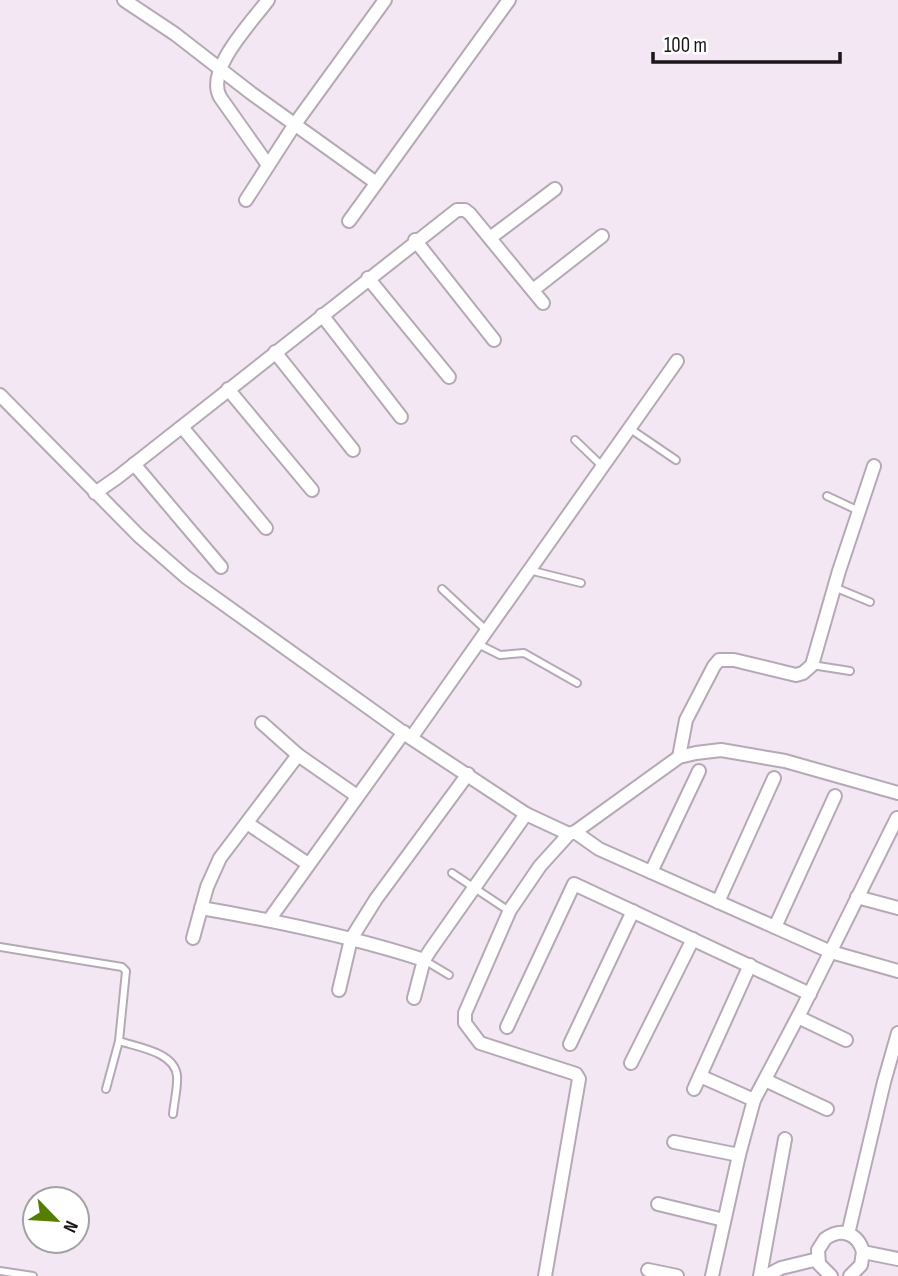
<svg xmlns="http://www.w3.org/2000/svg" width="898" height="1276" viewBox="0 0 898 1276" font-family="'Sofia Sans Condensed',sans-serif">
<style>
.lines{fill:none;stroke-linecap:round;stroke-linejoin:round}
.service-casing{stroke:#b4a9b4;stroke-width:10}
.minor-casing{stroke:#b4a9b4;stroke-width:16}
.service{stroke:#fff;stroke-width:6}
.minor{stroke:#fff;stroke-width:12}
</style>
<rect width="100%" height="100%" fill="#f3e7f3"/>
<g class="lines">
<defs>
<g id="service">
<polyline points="629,428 676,460"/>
<polyline points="575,440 602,466"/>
<polyline points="827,496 859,511"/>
<polyline points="529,570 581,583"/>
<polyline points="834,587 870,602"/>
<polyline points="442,589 486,630"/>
<polyline points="478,644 500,655 524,653 577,683"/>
<polyline points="812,665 850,671"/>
<polyline points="452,873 503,907"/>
<path d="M0 947 122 967 126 971 119 1041C137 1047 175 1052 177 1076 178 1087 174 1102 173 1114"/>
<polyline points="424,960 449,975"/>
<polyline points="106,1089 119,1041"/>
<polyline points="0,1271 33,1276"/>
</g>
<g id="minor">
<polyline points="124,0 175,34 251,93 375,182"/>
<path d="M268 165 220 97C205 69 252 22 268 0"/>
<polyline points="246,200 295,124 385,0"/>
<polyline points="349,221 509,0"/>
<polyline points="490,238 555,189"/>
<polyline points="415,240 494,340"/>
<polyline points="368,278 449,377"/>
<polyline points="533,290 602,236"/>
<polyline points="322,315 401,417"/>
<polyline points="275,352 353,450"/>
<polyline points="228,389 312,490"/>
<polyline points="0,395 139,536 186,577 411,738 526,814 569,834"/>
<polyline points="182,427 266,528"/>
<polyline points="134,464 221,567"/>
<polyline points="95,493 118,477 457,210 465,210 470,214 543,303"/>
<polyline points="262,723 298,755 357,796"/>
<polyline points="411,738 677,361"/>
<polyline points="679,757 686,720 714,666 719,660 734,660 796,675 803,673 812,665 839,571 874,466"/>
<polyline points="247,823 308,864"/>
<polyline points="575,832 599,849 831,952 898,971"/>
<polyline points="651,872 699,771"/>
<polyline points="857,897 898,908"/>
<polyline points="718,902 774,778"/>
<path d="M201 908C277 921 351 936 424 960"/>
<polyline points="269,920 404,732"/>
<polyline points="775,927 835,796"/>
<polyline points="193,938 207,887 220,858 298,755"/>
<polyline points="339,990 351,939 376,899 468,774"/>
<polyline points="414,998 424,960 431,949 526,814"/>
<polyline points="798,1017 846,1040"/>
<polyline points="507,1027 574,884 810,994"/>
<polyline points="570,1044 633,911"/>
<polyline points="631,1063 693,939"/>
<polyline points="700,1076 754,1100"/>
<polyline points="765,1080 827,1109"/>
<polyline points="694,1089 750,965"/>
<polyline points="674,1142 739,1155"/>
<polyline points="658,1204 724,1220"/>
<polyline points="848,1234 884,1082 898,1033"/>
<polyline points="863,1252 898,1259"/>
<polyline points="648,1270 677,1276"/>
<polyline points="545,1276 579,1079 576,1074 480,1043 465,1023 465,1013 510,910 540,866 569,834 575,832 679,757 696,753 721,750 785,761 898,793"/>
<polyline points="712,1276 739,1155 754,1100 802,1009 897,818"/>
<polyline points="760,1276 785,1139"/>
<polyline points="766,1276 781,1268 818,1259"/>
<path d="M831 1276 819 1264 818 1250 825 1239C841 1227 858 1233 863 1252L861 1265 850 1276"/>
</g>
</defs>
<use href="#service" class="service-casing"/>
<use href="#minor" class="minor-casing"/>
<use href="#service" class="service"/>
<use href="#minor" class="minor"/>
</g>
<g transform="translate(56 1220) rotate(115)"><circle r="33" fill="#ffffff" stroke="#a3a2a3" stroke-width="2"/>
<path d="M0-5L12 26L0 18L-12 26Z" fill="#557e00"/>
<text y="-10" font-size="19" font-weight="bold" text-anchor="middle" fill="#1a161a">N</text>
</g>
<path d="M653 52v10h187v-10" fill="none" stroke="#1a161a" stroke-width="3.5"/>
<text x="664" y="52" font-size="21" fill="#1a161a" stroke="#ffffff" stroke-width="5" paint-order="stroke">100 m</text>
</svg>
